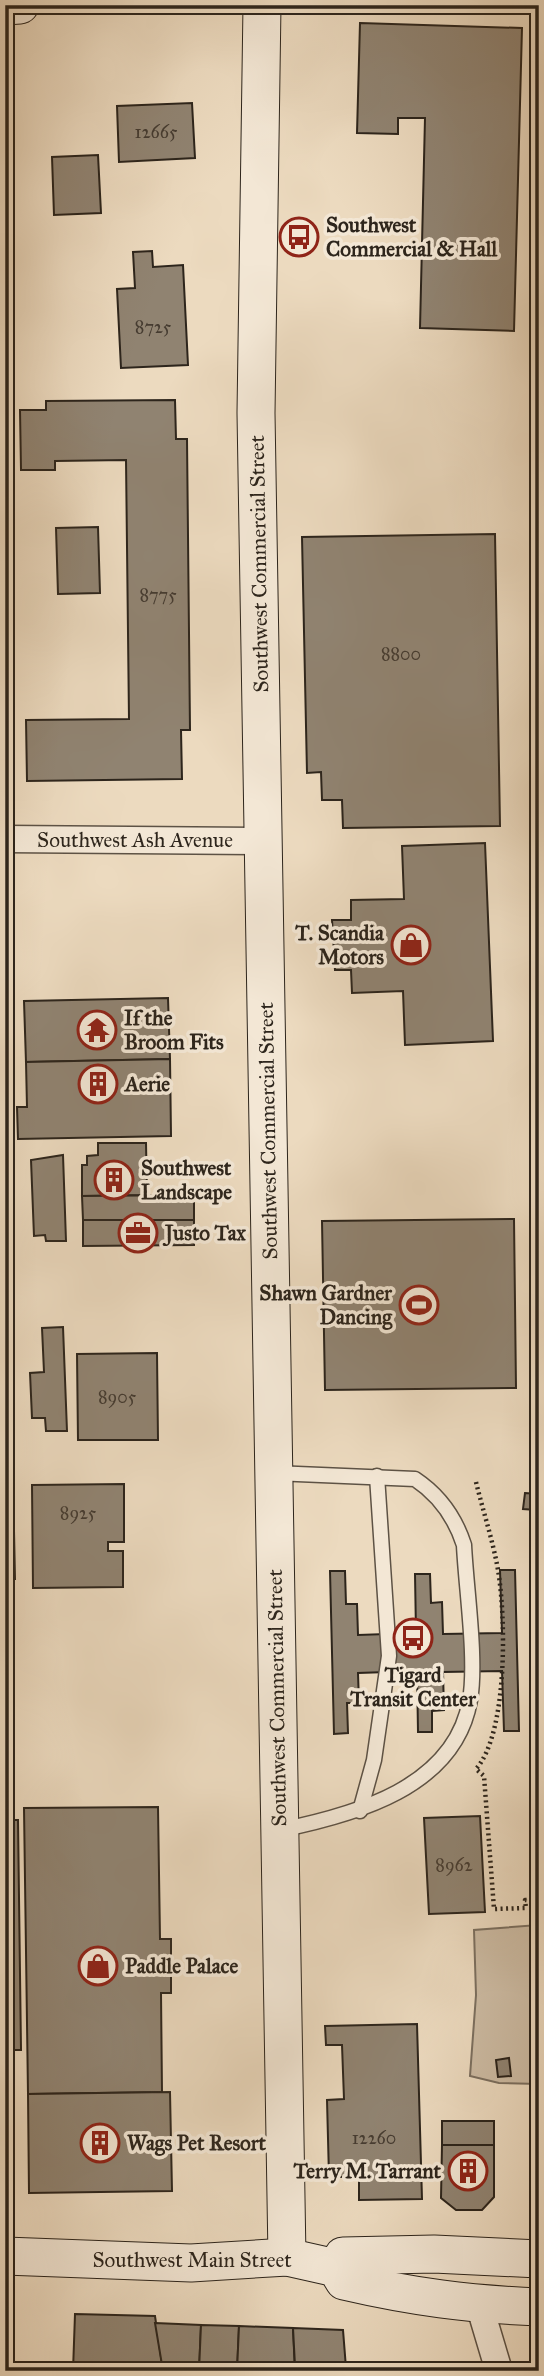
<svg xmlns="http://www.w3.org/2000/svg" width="544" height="2376" viewBox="0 0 544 2376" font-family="'IM FELL Great Primer',serif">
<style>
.green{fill:#ccbba3;stroke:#7c7060;stroke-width:2}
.building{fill:#908371;stroke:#2d251c;stroke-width:2}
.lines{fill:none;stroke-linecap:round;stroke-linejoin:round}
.lane-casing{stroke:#5d5245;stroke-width:17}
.street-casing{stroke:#5d5245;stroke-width:29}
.secondary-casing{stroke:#2d251c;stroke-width:39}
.path{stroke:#2d251c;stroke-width:4.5;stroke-dasharray:2 3.5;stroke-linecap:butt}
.lane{stroke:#f3e7d5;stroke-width:14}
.street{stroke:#f3e7d5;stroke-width:26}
.secondary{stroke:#f3e7d5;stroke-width:37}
.labels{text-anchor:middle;stroke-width:7;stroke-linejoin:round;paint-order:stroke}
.number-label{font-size:18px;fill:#463c31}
.poi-label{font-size:21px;font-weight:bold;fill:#2d251c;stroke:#f3e7d5;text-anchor:start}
.street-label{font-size:21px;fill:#2d251c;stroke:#f3e7d5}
</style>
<rect width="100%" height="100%" fill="#ecdabf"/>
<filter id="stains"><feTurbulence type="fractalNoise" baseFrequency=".00286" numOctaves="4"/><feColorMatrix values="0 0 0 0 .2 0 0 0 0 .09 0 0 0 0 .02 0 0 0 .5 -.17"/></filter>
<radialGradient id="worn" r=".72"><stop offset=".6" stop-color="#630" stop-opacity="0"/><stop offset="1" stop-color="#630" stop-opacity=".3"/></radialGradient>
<polygon class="green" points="538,1925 539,2084 499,2083 470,2076 476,1995 474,1930"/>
<g class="building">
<polygon points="360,23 522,28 514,331 420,328 425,118 398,118 398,134 357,133"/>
<polygon points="192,103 195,158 119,162 117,106"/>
<polygon points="98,155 101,213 54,215 52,157"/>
<polygon points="152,251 153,267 183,265 188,365 121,368 117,289 135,288 133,252"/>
<polygon points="175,400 176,439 187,439 190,730 181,730 182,779 27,781 26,720 129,719 126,460 55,461 55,470 21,470 20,410 46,410 46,401"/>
<polygon points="98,527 100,593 58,594 56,528"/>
<polygon points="495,534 500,826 343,828 342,800 322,800 321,772 307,773 302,537"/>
<polygon points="485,843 493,1041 405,1045 403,991 352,993 351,970 335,970 332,920 351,920 351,900 404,899 402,846"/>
<polygon points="168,998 170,1059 26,1062 24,1001"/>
<polygon points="170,1059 171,1136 18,1139 17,1107 27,1107 26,1062"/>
<polygon points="98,1143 146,1143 147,1195 82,1196 82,1165 87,1165 87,1156 98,1155"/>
<polygon points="63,1155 66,1241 46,1241 45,1235 34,1236 31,1160"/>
<polygon points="194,1195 194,1220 83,1220 82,1196"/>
<polygon points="514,1219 516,1388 325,1390 322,1221"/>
<polygon points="83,1220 194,1220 194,1245 83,1246"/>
<polygon points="63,1327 67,1431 46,1431 45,1418 32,1418 30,1373 44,1372 42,1328"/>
<polygon points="157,1353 158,1440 78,1440 77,1354"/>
<polygon points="124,1484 124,1542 108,1542 108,1551 123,1551 123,1587 33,1588 32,1485"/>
<polygon points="525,1493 537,1494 536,1510 523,1509"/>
<polygon points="5,1531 14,1531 15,1579 5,1579"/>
<polygon points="500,1570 515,1570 519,1731 504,1731 502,1671 443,1672 444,1710 432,1711 432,1732 418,1732 417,1671 358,1673 359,1703 347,1703 348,1733 334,1734 330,1571 345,1571 346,1604 357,1604 358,1635 416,1633 415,1574 430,1574 431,1603 442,1602 443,1634 502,1633"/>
<polygon points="158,1807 160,1939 171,1939 171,1993 161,1993 162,2092 28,2094 24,1808"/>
<polygon points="480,1816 485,1912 429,1914 424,1818"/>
<polygon points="5,1820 18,1820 21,2050 7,2050 5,2058"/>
<polygon points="417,2024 422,2199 359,2200 359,2177 329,2177 327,2100 344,2099 342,2045 326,2045 325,2026"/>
<polygon points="509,2058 511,2076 498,2077 496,2060"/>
<polygon points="170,2092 172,2191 29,2193 28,2094"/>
<rect x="442" y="2121" width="52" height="24"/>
<polygon points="442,2145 494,2145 494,2197 482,2210 456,2210 441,2198"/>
<polygon points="75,2314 155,2316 163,2371 73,2371"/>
<polygon points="155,2323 201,2325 199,2371 163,2371"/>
<polygon points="201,2325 239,2326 237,2371 199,2371"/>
<polygon points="239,2326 293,2328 295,2371 237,2371"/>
<polygon points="293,2328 343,2330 346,2368 295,2366"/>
<polygon points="295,2366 346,2368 346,2371 295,2371"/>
</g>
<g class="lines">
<defs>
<g id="lane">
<path d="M274 1473 415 1479C439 1495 455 1517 464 1545 466 1588 477 1660 470 1700 455 1788 354 1815 280 1830"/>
<polyline points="360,1811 374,1760 389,1656 377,1476"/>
</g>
<g id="street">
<polyline points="5,839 264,841"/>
<polyline points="479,2304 499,2371"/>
</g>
<g id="secondary">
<polyline points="262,5 256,413 287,2257"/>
<polyline points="5,6 20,5"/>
<path d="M5 2256 191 2263 287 2257 336 2268 344 2281C413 2297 468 2304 539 2307"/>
<polyline points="336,2268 343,2256 434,2254 539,2259"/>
</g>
</defs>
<use href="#lane" class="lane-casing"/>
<use href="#street" class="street-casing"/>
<use href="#secondary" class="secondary-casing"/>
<path class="path" d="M476 1482C483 1511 493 1541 498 1570 506 1617 508 1733 476 1769L484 1776 494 1909 526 1908 525 1900 539 1901"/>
<use href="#lane" class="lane"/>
<use href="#street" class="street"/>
<use href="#secondary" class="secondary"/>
</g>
<defs>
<symbol id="bus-ring" viewBox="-11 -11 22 22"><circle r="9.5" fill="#f3e7d5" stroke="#8f2418" stroke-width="1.5"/><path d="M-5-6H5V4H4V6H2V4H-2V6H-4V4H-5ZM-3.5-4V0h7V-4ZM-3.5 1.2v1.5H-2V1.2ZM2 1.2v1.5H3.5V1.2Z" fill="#8f2418"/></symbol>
<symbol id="shop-ring" viewBox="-11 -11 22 22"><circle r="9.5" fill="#f3e7d5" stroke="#8f2418" stroke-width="1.5"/><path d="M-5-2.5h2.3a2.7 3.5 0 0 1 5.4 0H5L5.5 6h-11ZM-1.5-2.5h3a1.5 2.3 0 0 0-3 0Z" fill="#8f2418"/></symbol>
<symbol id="temple-ring" viewBox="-11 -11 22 22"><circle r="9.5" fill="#f3e7d5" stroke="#8f2418" stroke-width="1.5"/><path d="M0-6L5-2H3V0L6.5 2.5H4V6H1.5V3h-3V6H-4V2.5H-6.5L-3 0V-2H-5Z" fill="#8f2418"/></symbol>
<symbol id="building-ring" viewBox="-11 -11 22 22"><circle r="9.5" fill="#f3e7d5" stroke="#8f2418" stroke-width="1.5"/><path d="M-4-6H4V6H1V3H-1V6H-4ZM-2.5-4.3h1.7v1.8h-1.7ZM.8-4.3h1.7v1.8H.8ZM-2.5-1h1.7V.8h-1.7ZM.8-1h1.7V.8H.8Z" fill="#8f2418"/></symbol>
<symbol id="office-ring" viewBox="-11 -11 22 22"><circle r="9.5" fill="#f3e7d5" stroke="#8f2418" stroke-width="1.5"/><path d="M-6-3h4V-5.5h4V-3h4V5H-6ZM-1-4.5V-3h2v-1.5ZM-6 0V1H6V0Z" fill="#8f2418"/></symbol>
<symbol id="stadium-ring" viewBox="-11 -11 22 22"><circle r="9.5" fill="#f3e7d5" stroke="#8f2418" stroke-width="1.5"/><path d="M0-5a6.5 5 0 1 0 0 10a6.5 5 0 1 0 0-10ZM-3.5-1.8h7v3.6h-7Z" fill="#8f2418"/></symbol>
</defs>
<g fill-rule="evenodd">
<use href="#bus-ring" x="277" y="215" width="44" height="44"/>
<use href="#shop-ring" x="389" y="923" width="44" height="44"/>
<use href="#temple-ring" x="75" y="1008" width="44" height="44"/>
<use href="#building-ring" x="76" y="1062" width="44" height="44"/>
<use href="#building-ring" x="92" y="1158" width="44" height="44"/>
<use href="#office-ring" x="116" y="1211" width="44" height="44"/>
<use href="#stadium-ring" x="397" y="1283" width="44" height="44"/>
<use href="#bus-ring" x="391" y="1616" width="44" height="44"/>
<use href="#shop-ring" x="76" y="1944" width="44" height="44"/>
<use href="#building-ring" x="78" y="2121" width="44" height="44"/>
<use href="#building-ring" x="446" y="2149" width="44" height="44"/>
</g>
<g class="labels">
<g class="number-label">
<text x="156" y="138">12665</text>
<text x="153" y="333">8725</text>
<text x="158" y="601">8775</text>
<text x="401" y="660">8800</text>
<text x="117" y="1403">8905</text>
<text x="78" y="1519">8925</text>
<text x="454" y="1871">8962</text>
<text x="374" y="2144">12260</text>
</g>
<g class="poi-label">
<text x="326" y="232">Southwest<tspan x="326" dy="24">Commercial &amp; Hall</tspan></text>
<text x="384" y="940" text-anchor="end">T. Scandia<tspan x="384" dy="24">Motors</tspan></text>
<text x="124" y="1025">If the<tspan x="124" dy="24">Broom Fits</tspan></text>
<text x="125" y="1091">Aerie</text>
<text x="141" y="1175">Southwest<tspan x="141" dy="24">Landscape</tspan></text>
<text x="165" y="1240">Justo Tax</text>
<text x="392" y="1300" text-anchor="end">Shawn Gardner<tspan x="392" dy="24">Dancing</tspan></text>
<text x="413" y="1682" text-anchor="middle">Tigard<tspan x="413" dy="24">Transit Center</tspan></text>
<text x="125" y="1973">Paddle Palace</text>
<text x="127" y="2150">Wags Pet Resort</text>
<text x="441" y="2178" text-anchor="end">Terry M. Tarrant</text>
</g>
<g class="street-label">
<text transform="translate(259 564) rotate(-91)" y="7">Southwest Commercial Street</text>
<text x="135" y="847">Southwest Ash Avenue</text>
<text transform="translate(268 1131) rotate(-91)" y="7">Southwest Commercial Street</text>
<text transform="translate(277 1698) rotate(-91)" y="7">Southwest Commercial Street</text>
<text x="192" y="2267">Southwest Main Street</text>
</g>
</g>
<rect width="544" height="2376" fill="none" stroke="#ecdabf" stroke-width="28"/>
<rect x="7" y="7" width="530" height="2362" fill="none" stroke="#2d251c" stroke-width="3.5"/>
<rect x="14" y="14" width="516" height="2348" fill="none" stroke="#2d251c" stroke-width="2"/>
<rect width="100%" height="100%" filter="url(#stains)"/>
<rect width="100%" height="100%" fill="url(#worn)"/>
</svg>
